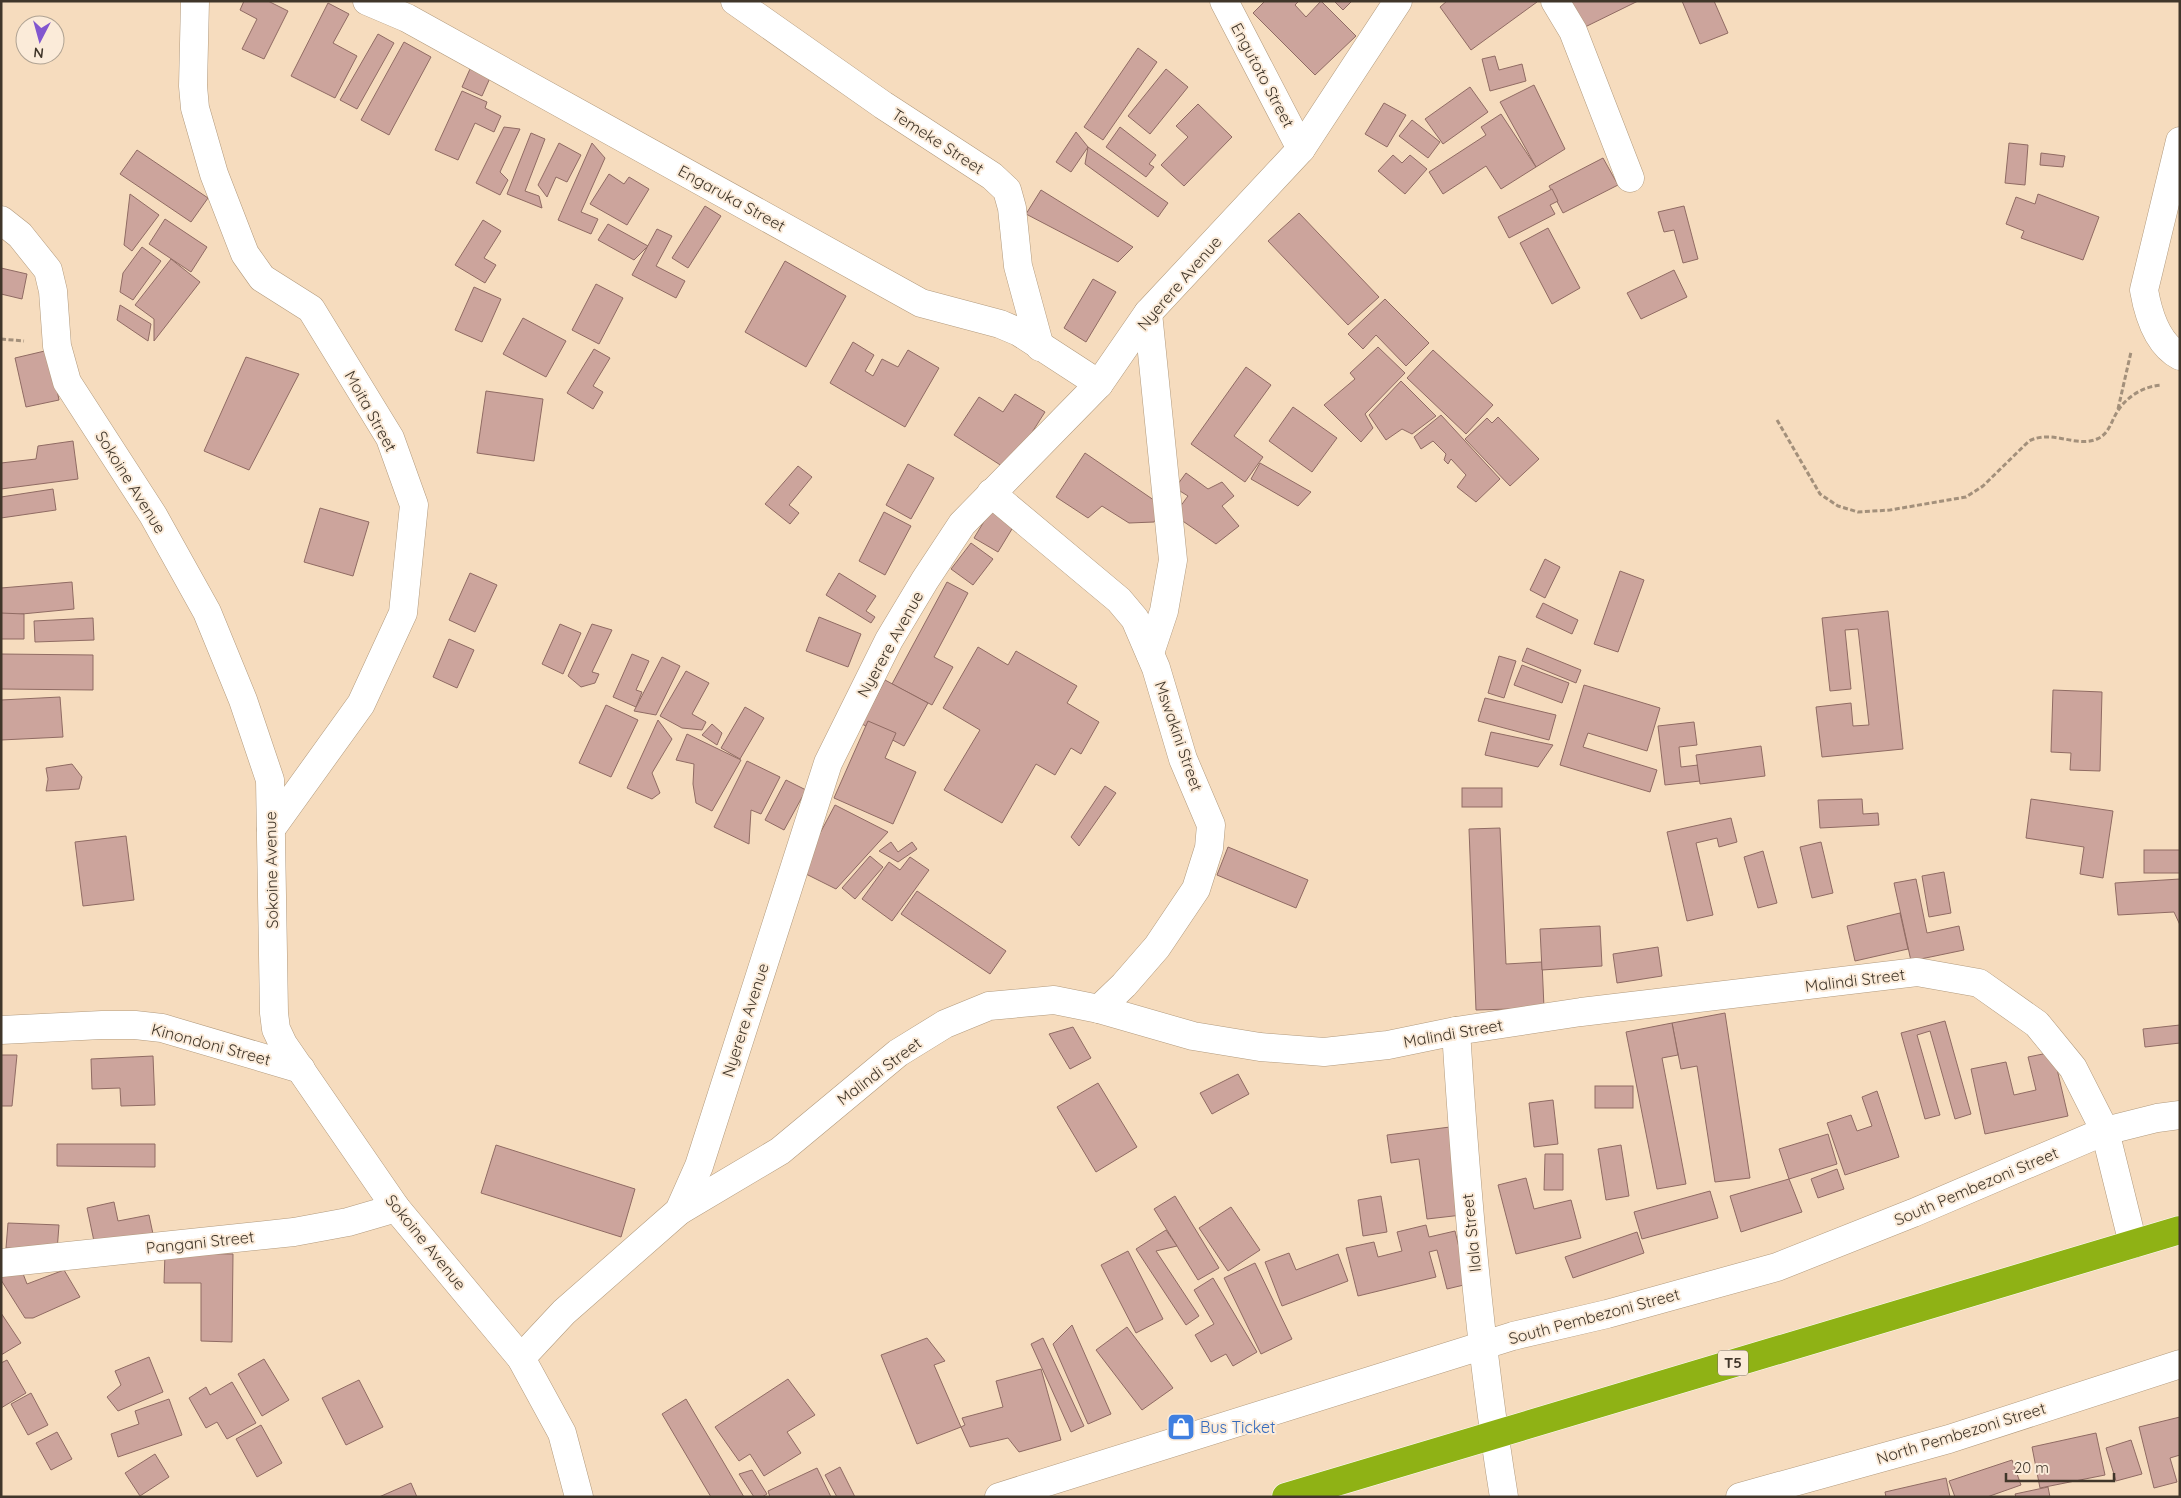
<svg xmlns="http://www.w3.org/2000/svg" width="2181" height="1498" viewBox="0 0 2181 1498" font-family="Quicksand,sans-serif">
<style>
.building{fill:#cca49c;stroke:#906b63}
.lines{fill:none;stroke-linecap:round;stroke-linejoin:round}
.minor-casing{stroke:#b29a7d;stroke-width:29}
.highway-casing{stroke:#fff;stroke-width:29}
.path{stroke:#a3907b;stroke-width:3;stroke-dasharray:5 2.5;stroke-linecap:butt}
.minor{stroke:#fff;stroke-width:28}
.highway{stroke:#8fb215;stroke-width:28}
.labels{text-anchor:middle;stroke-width:4;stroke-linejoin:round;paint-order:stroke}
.shield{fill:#fbebd9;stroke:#786c5e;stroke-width:1}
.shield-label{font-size:15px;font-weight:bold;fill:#40362a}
.street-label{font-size:16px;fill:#40362a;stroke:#fbebd9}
.shop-label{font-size:16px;fill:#366cbe;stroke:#fbebd9;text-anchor:start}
</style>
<rect width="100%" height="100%" fill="#f6dcbe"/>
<g class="building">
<polygon points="244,1 268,1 288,11 264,59 242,49 257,19 240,10"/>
<polygon points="1265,1 1299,1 1295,5 1306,17 1321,1 1356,36 1315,75 1253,13"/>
<polygon points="1334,1 1352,1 1343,10"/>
<polygon points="1447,1 1536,1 1537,2 1471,50 1440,7"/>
<polygon points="1570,1 1638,1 1583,28"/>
<polygon points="1682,1 1714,1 1728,33 1700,44"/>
<polygon points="328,3 349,14 333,43 357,56 335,98 291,76"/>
<polygon points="378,34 394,43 357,109 340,100"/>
<polygon points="404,42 431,57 389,135 361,120"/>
<polygon points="1138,48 1157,62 1103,140 1084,127"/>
<polygon points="1495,56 1499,70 1522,64 1526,81 1490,91 1482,59"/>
<polygon points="470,69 490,78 482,96 462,87"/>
<polygon points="1166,69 1188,87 1150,134 1128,116"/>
<polygon points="1534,85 1565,149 1536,167 1500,102"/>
<polygon points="1470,87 1488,112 1443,144 1425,119"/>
<polygon points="462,91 487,102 485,108 501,116 494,132 475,123 458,160 435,150"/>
<polygon points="1384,103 1406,115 1387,147 1365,134"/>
<polygon points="1198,104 1232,137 1184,186 1161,165 1188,137 1176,126"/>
<polygon points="1501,114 1536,167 1501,189 1486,166 1443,194 1429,172 1486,135 1481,127"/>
<polygon points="1412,120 1440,142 1428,158 1399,136"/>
<polygon points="504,127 520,129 500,172 508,180 500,195 476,183"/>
<polygon points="1120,127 1156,155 1149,164 1154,167 1146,177 1106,147"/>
<polygon points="1076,132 1088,147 1071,172 1056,162"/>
<polygon points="531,133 545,139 525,191 539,196 542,208 507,194"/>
<polygon points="559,143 581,155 567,182 556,177 547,197 538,185"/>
<polygon points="592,143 605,158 581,212 598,219 591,234 558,220"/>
<polygon points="2009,143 2028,145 2025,185 2005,183"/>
<polygon points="1088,147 1168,203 1158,217 1085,164"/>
<polygon points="137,150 208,198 191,222 120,174"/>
<polygon points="2041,153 2065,156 2063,167 2040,165"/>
<polygon points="1393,155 1402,163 1410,155 1427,169 1405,194 1378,171"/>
<polygon points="1603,158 1618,185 1563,213 1549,186"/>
<polygon points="609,174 624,184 629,177 649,189 627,225 590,204"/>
<polygon points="1552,189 1558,201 1550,205 1555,214 1509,238 1498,217"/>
<polygon points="1041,190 1133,247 1118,262 1026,214"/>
<polygon points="130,194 159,215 132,251 124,245"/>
<polygon points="2038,194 2099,217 2083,260 2021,238 2024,231 2006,224 2016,197 2035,204"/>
<polygon points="705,206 721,216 688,268 672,258"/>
<polygon points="1684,206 1698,259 1683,263 1674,230 1664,232 1658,212"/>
<polygon points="1299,213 1379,297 1348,325 1268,241"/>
<polygon points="165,219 207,247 191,272 149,244"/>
<polygon points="483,220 501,231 484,258 496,265 485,283 455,265"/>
<polygon points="608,224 648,246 634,260 598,240"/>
<polygon points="1548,228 1580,288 1552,304 1520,243"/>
<polygon points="657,229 672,236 656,266 685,281 676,298 632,275"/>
<polygon points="142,247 161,261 133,300 120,292 123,273"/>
<polygon points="171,259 200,282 154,341 154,319 135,305"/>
<polygon points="785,261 846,296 806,367 745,332"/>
<polygon points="1,268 27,274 22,299 1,294"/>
<polygon points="1674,270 1687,297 1641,319 1627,293"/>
<polygon points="1093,279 1116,292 1086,342 1064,328"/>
<polygon points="596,284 623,298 599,344 572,330"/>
<polygon points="474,287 501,299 482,342 455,330"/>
<polygon points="1385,299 1429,343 1406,366 1376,335 1363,349 1348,334"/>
<polygon points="120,305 151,324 148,341 117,320"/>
<polygon points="523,318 566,341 546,377 503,354"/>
<polygon points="853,342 874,355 865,371 873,376 882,359 898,367 908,350 939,368 905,427 830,383"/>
<polygon points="1378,347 1405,373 1365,414 1373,428 1361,442 1324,405 1355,379 1350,373"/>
<polygon points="594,349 610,358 593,386 603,392 593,409 567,393"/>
<polygon points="49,350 59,400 26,407 15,358"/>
<polygon points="1433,350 1493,405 1466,434 1407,378"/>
<polygon points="246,357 299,374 249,470 204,451"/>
<polygon points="1246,367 1271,385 1234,436 1263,457 1245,482 1191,444"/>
<polygon points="1401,381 1436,416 1412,434 1402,429 1386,440 1369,415"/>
<polygon points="486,391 543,399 534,461 477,453"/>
<polygon points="1015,394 1045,412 1008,470 954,435 979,397 1003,412"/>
<polygon points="1293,407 1337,438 1312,472 1269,441"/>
<polygon points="1441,415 1500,479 1476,502 1457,487 1466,475 1451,459 1448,464 1444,460 1446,454 1433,441 1421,449 1414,437"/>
<polygon points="1498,417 1539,459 1510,486 1465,439 1487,418 1492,423"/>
<polygon points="73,441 78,479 1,489 1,463 36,459 38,446"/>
<polygon points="1085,453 1164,507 1154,522 1129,523 1102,506 1088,518 1056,497"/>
<polygon points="1260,463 1311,492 1298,506 1251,479"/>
<polygon points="908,464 934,478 911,519 886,505"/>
<polygon points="798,466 812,477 789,505 799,513 790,524 765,504"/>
<polygon points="1186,473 1208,489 1222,482 1234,496 1222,506 1239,526 1216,544 1174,515 1188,496 1175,488"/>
<polygon points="53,489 56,510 1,518 1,497"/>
<polygon points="320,508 369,522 353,576 304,562"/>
<polygon points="991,510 1015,524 998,552 974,538"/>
<polygon points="884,512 911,526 885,575 859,561"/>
<polygon points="971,543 993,559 973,585 951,569"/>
<polygon points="1545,559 1560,567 1545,598 1530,590"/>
<polygon points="1620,571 1644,580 1618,652 1594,644"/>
<polygon points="470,573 497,585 475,632 449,620"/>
<polygon points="839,573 876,596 866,611 875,617 871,623 826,595"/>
<polygon points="72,582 74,609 1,616 1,588"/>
<polygon points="947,582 968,593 934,657 953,667 932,705 892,684"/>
<polygon points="1543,603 1578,620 1572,634 1536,617"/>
<polygon points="1888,611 1903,749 1822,757 1816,707 1851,703 1853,726 1869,725 1858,629 1845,630 1851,689 1830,691 1822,618"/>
<polygon points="1,613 24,614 24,639 1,639"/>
<polygon points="819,617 861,634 848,667 806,651"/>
<polygon points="93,618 94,640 35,642 34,621"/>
<polygon points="560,624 581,633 563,674 542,664"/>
<polygon points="592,624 612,630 592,672 599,674 595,683 581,687 568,676"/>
<polygon points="449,639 474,650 457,688 433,677"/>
<polygon points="978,647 1008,665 1016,651 1077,686 1067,703 1099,722 1081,754 1071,748 1055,775 1036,764 1002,823 944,790 980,730 943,708"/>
<polygon points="1527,648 1581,670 1576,683 1522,661"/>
<polygon points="1,654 93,655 93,690 1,689"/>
<polygon points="632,654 649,661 636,690 642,692 636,707 613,697"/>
<polygon points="1499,656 1516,661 1504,698 1488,693"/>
<polygon points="662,657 680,666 656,715 634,711"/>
<polygon points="1522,665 1569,683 1562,703 1514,685"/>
<polygon points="686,671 709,683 692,714 706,722 702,730 682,728 660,716"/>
<polygon points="885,680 928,703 904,746 862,724"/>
<polygon points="1584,685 1660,708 1647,751 1588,733 1583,747 1657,770 1650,792 1560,765"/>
<polygon points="2053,690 2102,692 2100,771 2070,770 2071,753 2051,752"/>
<polygon points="60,697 63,737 1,740 1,700"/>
<polygon points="1485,698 1556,715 1549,740 1478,721"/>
<polygon points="606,705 638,720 611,777 579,763"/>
<polygon points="745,707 764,718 740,759 721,748"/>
<polygon points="658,720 672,739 652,773 660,793 652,799 627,788"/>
<polygon points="868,721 896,733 885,758 916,772 893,824 834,798"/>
<polygon points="1694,722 1697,745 1679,747 1681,767 1698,765 1700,781 1665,785 1658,726"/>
<polygon points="712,724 722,733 717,745 702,735"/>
<polygon points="1491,732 1553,745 1538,767 1485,755"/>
<polygon points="687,734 741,760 712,811 696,803 693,784 694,764 676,760"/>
<polygon points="1761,746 1765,776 1700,784 1696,755"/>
<polygon points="747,761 780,777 761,814 751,810 749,844 714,827"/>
<polygon points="72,764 82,777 79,789 46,791 48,779 46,768"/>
<polygon points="786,780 806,790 784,830 765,820"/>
<polygon points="1105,786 1116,793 1079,846 1071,837"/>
<rect x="1462" y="788" width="40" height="19"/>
<polygon points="1862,799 1863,814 1878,813 1879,825 1820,828 1818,800"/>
<polygon points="2031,799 2113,811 2103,878 2080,874 2084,847 2026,838"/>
<polygon points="835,805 888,832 836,889 800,871"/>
<polygon points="1731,818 1737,842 1719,847 1717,838 1696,843 1713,915 1687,921 1667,832"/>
<polygon points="1500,828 1506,964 1542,962 1544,1008 1476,1010 1469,829"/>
<polygon points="126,836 134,900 83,906 75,842"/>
<polygon points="891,842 898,852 912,842 917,849 898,862 879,851"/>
<polygon points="1821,842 1833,893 1812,898 1800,847"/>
<polygon points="1228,847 1308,880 1296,908 1217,875"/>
<rect x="2144" y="850" width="36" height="23"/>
<polygon points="1763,851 1777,903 1758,908 1744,857"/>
<polygon points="870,856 883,867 855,899 842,888"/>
<polygon points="910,857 929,870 892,921 862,899 889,862 900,870"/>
<polygon points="1944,872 1951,913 1929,917 1922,876"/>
<polygon points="1916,879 1927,933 1959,926 1964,950 1911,961 1894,883"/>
<polygon points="2180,879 2180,925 2174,912 2118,915 2115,883"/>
<polygon points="917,891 1006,951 990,974 901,914"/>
<polygon points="1900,913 1908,949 1855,961 1847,926"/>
<polygon points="1600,926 1602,966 1542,970 1540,929"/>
<polygon points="1658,947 1662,976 1617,983 1613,954"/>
<polygon points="1725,1013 1750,1178 1715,1182 1697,1066 1681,1069 1672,1023"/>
<polygon points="1945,1021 1971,1114 1955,1119 1930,1031 1917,1035 1940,1115 1925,1119 1901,1033"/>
<polygon points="1672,1023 1678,1055 1662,1058 1686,1184 1657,1189 1626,1032"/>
<polygon points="2180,1025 2180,1043 2145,1047 2143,1029"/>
<polygon points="1073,1027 1091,1058 1070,1069 1049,1034"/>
<polygon points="2053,1052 2068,1116 1985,1134 1971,1069 2006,1062 2014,1095 2036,1090 2028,1057"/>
<polygon points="1,1055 17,1055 12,1106 1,1106"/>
<polygon points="153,1056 155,1105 121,1106 120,1088 92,1089 91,1059"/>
<polygon points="1238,1074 1249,1094 1212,1114 1200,1093"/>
<polygon points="1098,1083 1137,1147 1096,1172 1057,1107"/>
<rect x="1595" y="1086" width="38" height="22"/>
<polygon points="1877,1091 1899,1157 1845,1175 1827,1123 1851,1115 1857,1131 1872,1126 1862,1097"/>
<polygon points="1553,1100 1558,1144 1534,1147 1529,1103"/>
<polygon points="1450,1127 1462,1215 1427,1219 1419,1159 1391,1163 1387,1135"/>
<polygon points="1828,1134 1837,1164 1789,1179 1779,1149"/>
<polygon points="57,1144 155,1144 155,1167 57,1166"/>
<polygon points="496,1145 635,1189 621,1237 481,1193"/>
<polygon points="1621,1145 1629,1196 1606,1200 1598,1149"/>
<polygon points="1545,1154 1563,1154 1563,1190 1544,1190"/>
<polygon points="1837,1169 1844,1189 1818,1198 1811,1179"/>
<polygon points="1526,1178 1534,1209 1571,1200 1581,1238 1516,1254 1498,1185"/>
<polygon points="1789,1179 1802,1212 1741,1232 1730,1196"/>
<polygon points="1710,1191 1718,1218 1642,1239 1634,1212"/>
<polygon points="1175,1196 1219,1268 1198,1280 1154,1209"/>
<polygon points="1381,1196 1387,1232 1363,1236 1358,1200"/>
<polygon points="114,1202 118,1221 149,1215 153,1234 95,1246 87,1208"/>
<polygon points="1231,1207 1260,1250 1228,1271 1199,1228"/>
<polygon points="8,1223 59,1225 57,1251 6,1248"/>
<polygon points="1426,1225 1429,1237 1455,1231 1468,1284 1447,1289 1437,1250 1429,1252 1436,1277 1358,1296 1346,1248 1374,1242 1378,1257 1402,1251 1397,1232"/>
<polygon points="1166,1230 1177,1246 1156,1251 1199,1316 1186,1325 1136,1249"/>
<polygon points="1637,1232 1644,1253 1573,1278 1565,1257"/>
<polygon points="1128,1251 1163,1319 1136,1333 1101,1265"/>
<polygon points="165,1253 233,1254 232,1342 201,1341 201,1283 164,1283"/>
<polygon points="1289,1253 1296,1270 1338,1254 1348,1281 1282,1306 1265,1262"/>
<polygon points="1255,1263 1292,1339 1261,1354 1224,1278"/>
<polygon points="64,1270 80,1297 33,1318 25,1318 1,1280 1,1274 22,1271 27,1284"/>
<polygon points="1213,1278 1257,1352 1233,1366 1226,1354 1211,1362 1195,1335 1214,1324 1194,1290"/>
<polygon points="1,1313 21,1343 1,1355"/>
<polygon points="1072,1325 1111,1414 1088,1424 1053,1344"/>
<polygon points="1127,1327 1173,1388 1142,1410 1096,1350"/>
<polygon points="927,1338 945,1361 934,1365 961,1427 917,1444 881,1355"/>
<polygon points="1043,1338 1084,1426 1071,1432 1031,1344"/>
<polygon points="149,1357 163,1392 118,1411 107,1397 121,1385 115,1371"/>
<polygon points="264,1359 289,1400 262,1416 238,1374"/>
<polygon points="7,1360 26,1393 1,1408 1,1363"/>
<polygon points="1041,1369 1061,1440 1019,1452 1008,1438 970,1447 961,1427 965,1425 962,1418 1003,1407 996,1381"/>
<polygon points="788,1379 815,1415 787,1432 801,1453 764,1476 750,1454 739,1461 715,1427"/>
<polygon points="359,1380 383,1427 346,1445 322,1398"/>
<polygon points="232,1382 256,1423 227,1439 217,1422 206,1428 189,1398 206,1387 210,1395"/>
<polygon points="31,1393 48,1425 28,1435 11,1404"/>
<polygon points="169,1399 182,1435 118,1457 111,1434 139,1424 135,1411"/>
<polygon points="686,1399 744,1497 711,1497 662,1414"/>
<polygon points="2180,1417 2180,1455 2170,1458 2177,1482 2154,1488 2139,1427"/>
<polygon points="261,1425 282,1463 257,1477 236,1439"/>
<polygon points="57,1432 72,1459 51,1470 36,1443"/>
<polygon points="2096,1433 2105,1475 2040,1488 2032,1447"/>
<polygon points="2131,1440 2142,1474 2116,1481 2106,1448"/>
<polygon points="155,1454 169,1477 140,1496 125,1473"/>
<polygon points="2012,1460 2021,1485 1987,1497 1955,1497 1949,1481"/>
<polygon points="840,1467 855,1497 837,1497 825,1475"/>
<polygon points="817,1468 831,1497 770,1497 768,1491"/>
<polygon points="752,1470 767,1494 762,1497 754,1497 739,1474"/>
<polygon points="1946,1478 1950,1497 1886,1497 1885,1492"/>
<polygon points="411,1483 417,1497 379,1497"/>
<polygon points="2048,1487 2050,1497 2016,1497 2015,1494"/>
</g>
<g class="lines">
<defs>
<g id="minor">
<polyline points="195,1 193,86 195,108 214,174 245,254 262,278 311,309 390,438 414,505 403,613 361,704 271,829"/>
<polyline points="367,1 407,18 921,303 1000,324 1019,332 1099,384"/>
<polyline points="735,1 883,105 992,176 1007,190 1012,208 1018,266 1040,347"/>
<polyline points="1224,1 1301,149"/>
<polyline points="1555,1 1573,31 1630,178"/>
<path d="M2180 141 2144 290C2148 313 2157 344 2180 356"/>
<polyline points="1,220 20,235 48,270 53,291 57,346 67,382 153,515 207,612 243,700 270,780 274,1013 276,1029 283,1044 396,1208 521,1358 562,1433 579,1497"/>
<polyline points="1148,313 1173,560 1164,611 1150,653"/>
<polyline points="991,493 1119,600 1135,619 1156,668 1183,759 1211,825 1209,848 1196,889 1157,947 1124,985 1099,1009"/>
<polyline points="1,1030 102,1025 135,1025 162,1028 301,1069"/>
<path d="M1456 1031C1466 1187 1479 1343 1504 1497"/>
<polyline points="679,1211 780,1151 898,1053 945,1024 989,1006 1054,1000 1099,1009 1193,1036 1260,1047 1324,1052 1388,1045 1456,1031 1581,1012 1917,972 1979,983 2037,1024 2073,1068 2105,1131 2133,1244"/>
<polyline points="1,1263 294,1232 348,1222 396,1208"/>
<polyline points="521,1358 564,1312 679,1211 699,1166 828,763 889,640 925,580 962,524 1099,384 1148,313 1301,149 1398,1"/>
<polyline points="999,1497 1513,1336 1607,1314 1777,1267 1913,1213 2105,1131 2157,1118 2180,1115"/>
<polyline points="1740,1497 1949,1439 2180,1364"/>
</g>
<polyline id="highway" points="1286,1497 2180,1230"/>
</defs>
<use href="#minor" class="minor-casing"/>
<use href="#highway" class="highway-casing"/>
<g class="path">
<polyline points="1,339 24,341"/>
<polyline points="2118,409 2131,352"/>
<path d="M1777 420 1820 494 1838 506 1858 512 1890 510 1966 497 1983 486 2029 441C2052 429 2076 448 2097 439 2109 434 2111 422 2117 412 2127 396 2144 386 2162 385"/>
</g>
<use href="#minor" class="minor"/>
<use href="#highway" class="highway"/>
</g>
<defs>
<symbol id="shop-square" viewBox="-11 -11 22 22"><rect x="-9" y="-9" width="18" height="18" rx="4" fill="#3f7fe0" stroke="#fbebd9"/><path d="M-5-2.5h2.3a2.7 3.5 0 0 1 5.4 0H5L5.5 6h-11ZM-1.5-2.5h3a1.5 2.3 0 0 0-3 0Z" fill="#fff"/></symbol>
</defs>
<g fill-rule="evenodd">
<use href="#shop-square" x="1165" y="1411" width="32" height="32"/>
</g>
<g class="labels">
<rect class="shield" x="1718" y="1350.5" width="30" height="25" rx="4"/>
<g class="shield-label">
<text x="1733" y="1368">T5</text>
</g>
<g class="street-label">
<text transform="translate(1263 75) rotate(62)" y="6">Engutoto Street</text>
<text transform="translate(938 141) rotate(33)" y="6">Temeke Street</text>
<text transform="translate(732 198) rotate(29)" y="6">Engaruka Street</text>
<text transform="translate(1179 283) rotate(-49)" y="6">Nyerere Avenue</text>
<text transform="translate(371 411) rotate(61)" y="6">Moita Street</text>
<text transform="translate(131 482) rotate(58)" y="6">Sokoine Avenue</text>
<text transform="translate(890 644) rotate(-61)" y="6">Nyerere Avenue</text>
<text transform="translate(1179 736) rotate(71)" y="6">Mswakini Street</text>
<text transform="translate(271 870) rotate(-91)" y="6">Sokoine Avenue</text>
<text transform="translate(1855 980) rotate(-7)" y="6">Malindi Street</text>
<text transform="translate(745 1020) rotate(-72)" y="6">Nyerere Avenue</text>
<text transform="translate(1453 1033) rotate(-10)" y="6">Malindi Street</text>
<text transform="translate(211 1044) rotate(15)" y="6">Kinondoni Street</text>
<text transform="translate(879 1071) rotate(-37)" y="6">Malindi Street</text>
<text transform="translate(1976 1186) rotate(-23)" y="6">South Pembezoni Street</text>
<text transform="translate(1471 1233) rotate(-96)" y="6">Ilala Street</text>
<text transform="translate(200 1242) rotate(-6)" y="6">Pangani Street</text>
<text transform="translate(426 1242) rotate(51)" y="6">Sokoine Avenue</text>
<text transform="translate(1594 1316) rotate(-15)" y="6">South Pembezoni Street</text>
<text transform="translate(1961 1433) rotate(-17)" y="6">North Pembezoni Street</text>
</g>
<g class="shop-label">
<text x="1200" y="1433">Bus Ticket</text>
</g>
</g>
<rect width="2181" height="1498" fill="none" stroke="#40362a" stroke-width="5"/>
<g transform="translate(40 40) rotate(186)"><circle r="24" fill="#fbebd9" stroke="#b0a393"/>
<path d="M0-4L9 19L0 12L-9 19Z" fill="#8256cf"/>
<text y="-8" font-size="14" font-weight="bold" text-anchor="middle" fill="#40362a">N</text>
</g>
<path d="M2006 1473v8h108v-8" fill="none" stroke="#40362a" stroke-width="2.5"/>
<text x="2014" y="1473" font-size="15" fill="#40362a" stroke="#fbebd9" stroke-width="4" paint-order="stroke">20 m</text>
</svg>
